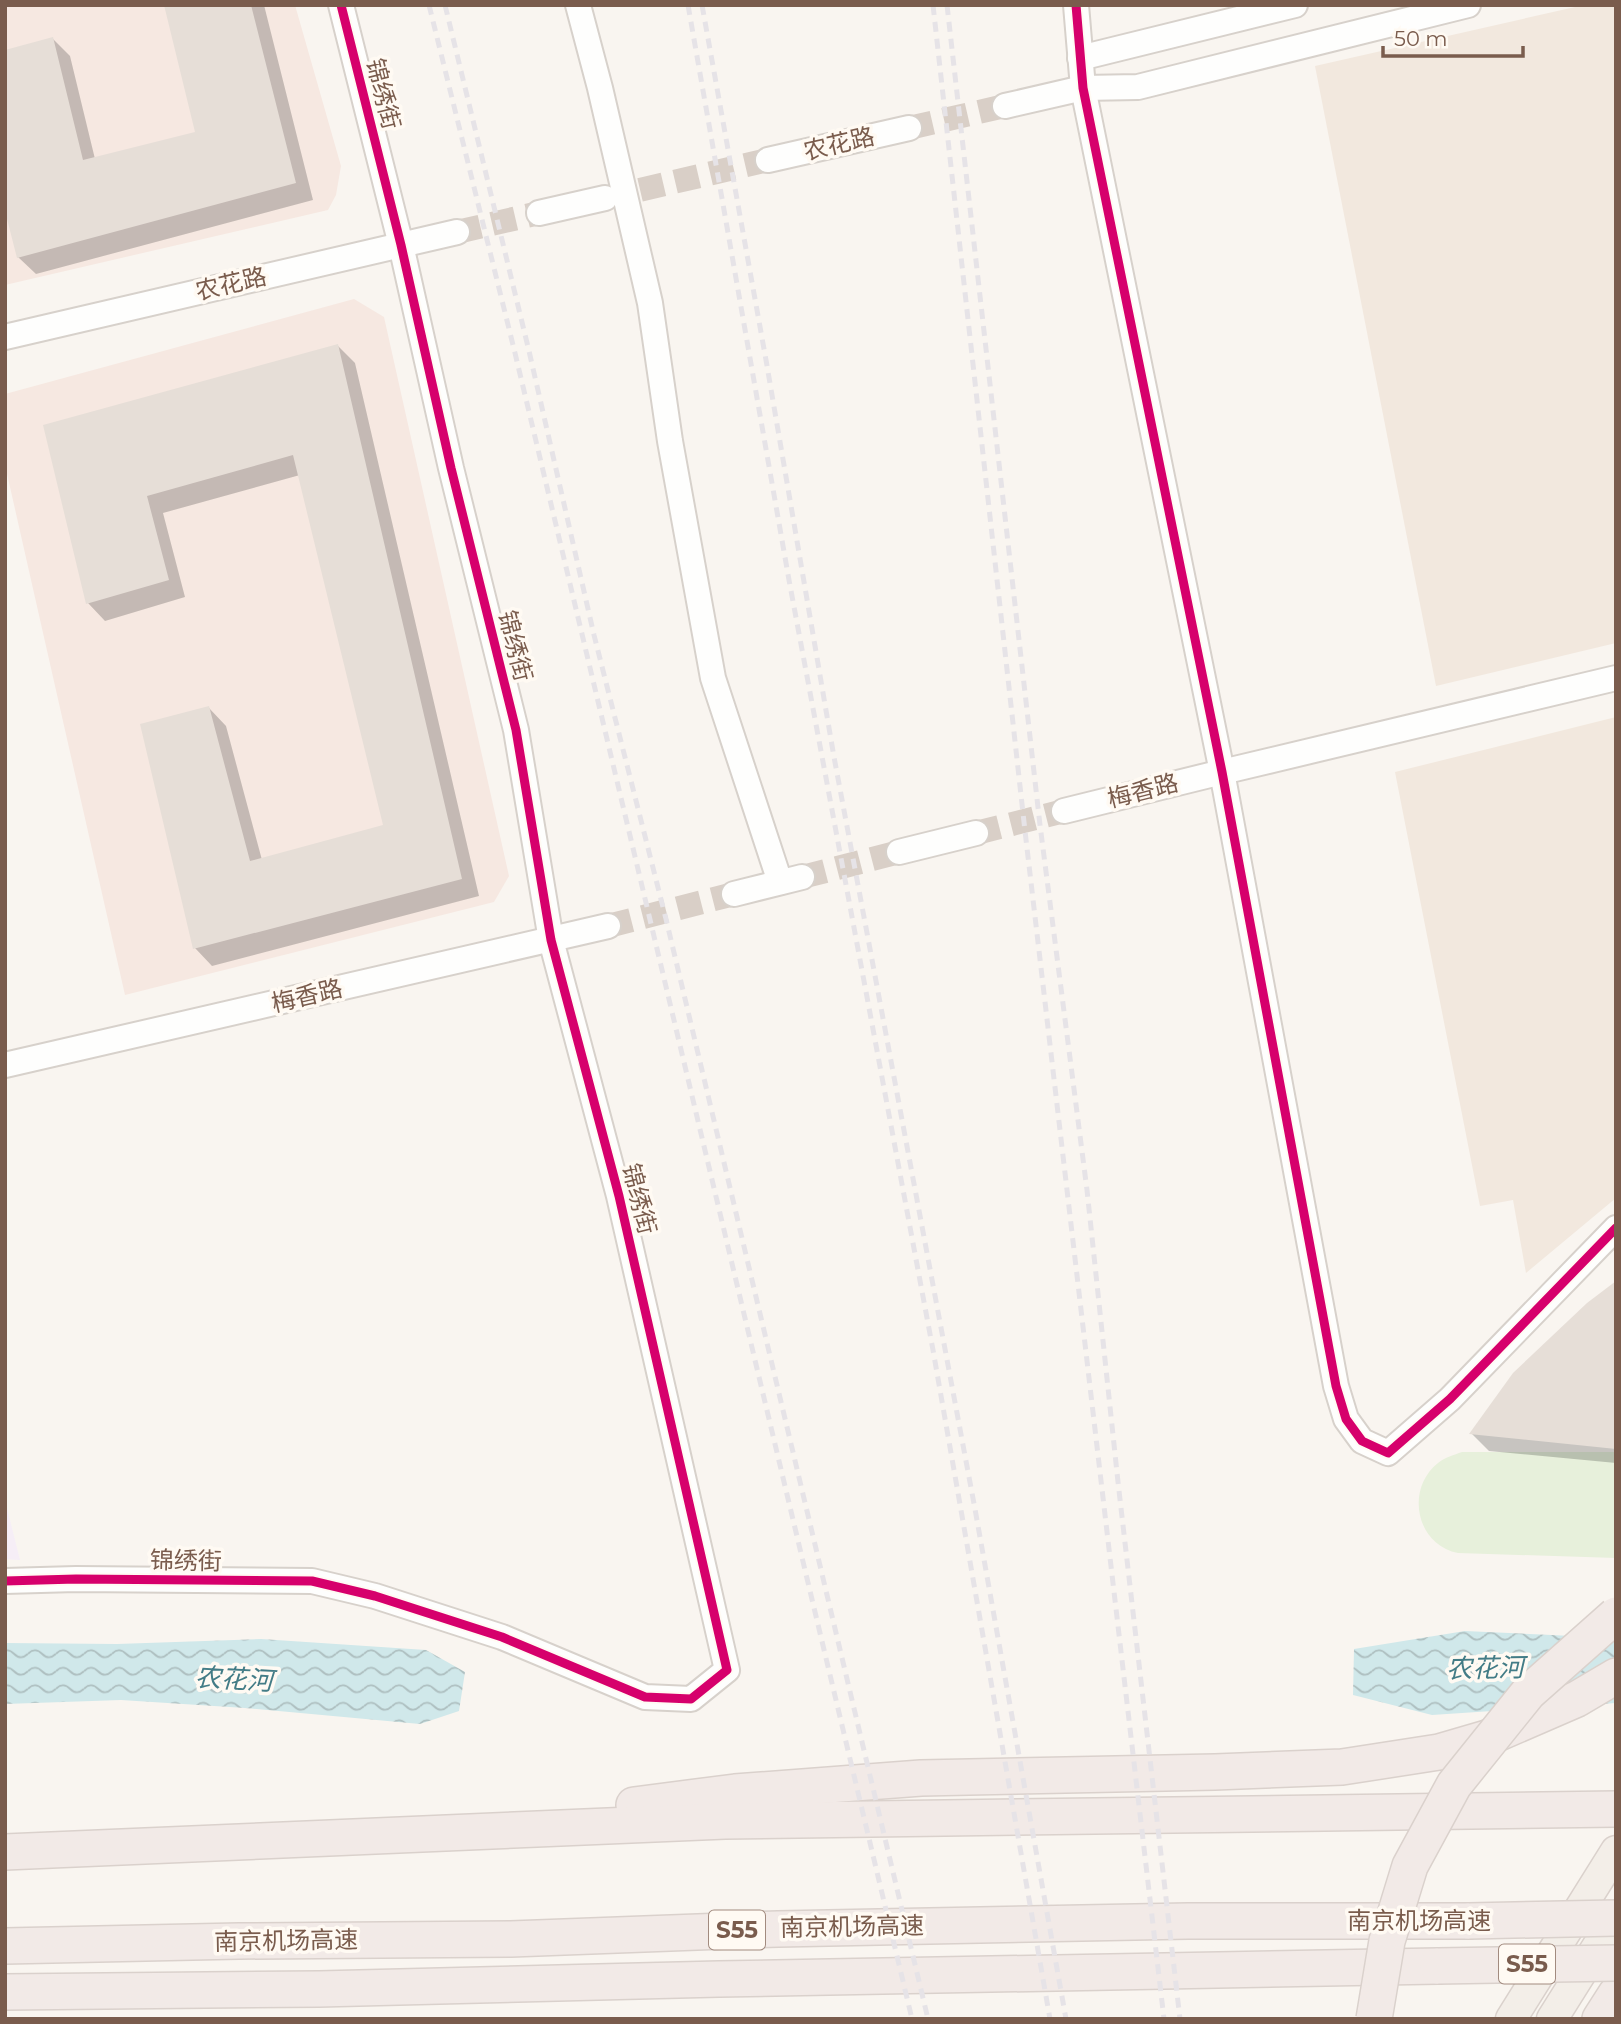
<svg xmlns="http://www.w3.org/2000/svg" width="1621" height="2024" viewBox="0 0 1621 2024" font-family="Montserrat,'Noto Sans SC',sans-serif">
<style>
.residential{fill:#f2e8de}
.commercial{fill:#f6e8e1}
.education{fill:#f6eef6}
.green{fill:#e7f0db}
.water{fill:url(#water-waves)}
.shadow{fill:#0003}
.building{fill:#e6ded7}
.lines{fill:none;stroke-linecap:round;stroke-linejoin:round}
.minor-tunnel{stroke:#d9cfc7;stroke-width:24;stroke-dasharray:24 12;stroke-linecap:butt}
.minor-casing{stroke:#d7d1cb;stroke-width:28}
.major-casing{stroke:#dad1cc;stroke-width:33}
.highway-casing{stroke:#dad1cc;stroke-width:38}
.minor{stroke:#fefefd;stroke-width:24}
.major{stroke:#f3eee8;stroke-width:30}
.highway{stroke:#f2eae7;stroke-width:35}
.rail{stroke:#e6e3e7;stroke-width:5;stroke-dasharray:10 7;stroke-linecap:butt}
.highway-bridge-casing{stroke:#dad1cc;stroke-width:38;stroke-linecap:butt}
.highway-bridge{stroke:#f2eae7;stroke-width:35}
.cycleway-casing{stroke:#fffaf3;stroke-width:13}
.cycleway{stroke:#d6006c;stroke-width:9}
.labels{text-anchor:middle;stroke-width:7;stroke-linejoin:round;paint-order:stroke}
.shield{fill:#fffaf3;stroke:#a28b7f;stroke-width:2}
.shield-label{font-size:23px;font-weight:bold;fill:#7a5c4d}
.street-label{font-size:24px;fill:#7a5c4d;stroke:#fffaf3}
.water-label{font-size:26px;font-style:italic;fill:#437c86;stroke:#fffaf3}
</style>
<defs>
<pattern id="water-waves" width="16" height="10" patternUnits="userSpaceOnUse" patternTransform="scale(1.75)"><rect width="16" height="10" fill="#d0e8ea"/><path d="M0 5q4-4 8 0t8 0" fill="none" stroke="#aebfc0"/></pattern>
</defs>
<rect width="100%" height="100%" fill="#f9f5f0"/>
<g class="residential">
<polygon points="1584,5 1616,5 1616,643 1436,686 1315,66"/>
<polygon points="1616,717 1616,1198 1526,1273 1513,1200 1480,1206 1395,772"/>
</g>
<g class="commercial">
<polygon points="5,5 295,5 341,166 336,195 328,210 5,285"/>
<polygon points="354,299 384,317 509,876 494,902 125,995 5,465 5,394"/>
</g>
<polygon class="education" points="5,1500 20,1560 5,1559"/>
<path class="green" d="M1462 1452H1616V1558L1458 1553C1416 1545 1405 1489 1438 1463 1445 1457 1454 1455 1462 1452Z"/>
<g class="water">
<polygon points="1465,1631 1616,1638 1616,1703 1432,1715 1353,1695 1354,1649"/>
<polygon points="261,1639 426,1650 465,1672 459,1711 420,1724 245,1708 121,1700 5,1704 5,1643 117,1644"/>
</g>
<g class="shadow">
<polygon points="165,5 264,5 313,200 36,274 18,257 53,39 70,56 95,159 197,133"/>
<polygon points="338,346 355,363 479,896 212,966 195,948 209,708 226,726 262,860 385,826 300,475 163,513 185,597 105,621 88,603 45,426"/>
<polygon points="1616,1283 1616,1463 1489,1451 1472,1434"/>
</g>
<g class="building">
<polygon points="164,5 251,5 296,183 17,258 5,211 5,50 53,37 83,160 195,132"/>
<polygon points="338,344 462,879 193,949 140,724 209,706 250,861 383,825 293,455 147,496 169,580 86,604 43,425"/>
<polygon points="1616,1281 1616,1449 1469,1434 1513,1373 1587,1303"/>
</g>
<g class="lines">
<g class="minor-tunnel">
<polyline points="909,128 1005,106"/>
<polyline points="605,198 768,160"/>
<polyline points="457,232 539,213"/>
<polyline points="976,833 1064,811"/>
<polyline points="802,877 899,852"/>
<polyline points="608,926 734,894"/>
</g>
<defs>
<g id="minor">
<polyline points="578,5 600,88 650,303 670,441 713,678 780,882"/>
<polyline points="1076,5 1083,88 1222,772 1336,1386 1346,1419 1362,1441 1388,1453 1450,1399 1616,1228"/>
<polyline points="1080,58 1295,5"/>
<polyline points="1005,106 1083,88 1138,87 1468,5"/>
<polyline points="768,160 909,128"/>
<polyline points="539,213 605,198"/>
<polyline points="5,337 457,232"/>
<polyline points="1064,811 1222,772 1616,678"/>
<polyline points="899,852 976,833"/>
<polyline points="734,894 802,877"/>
<polyline points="5,1065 608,926"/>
<polyline points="5,1581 76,1579 312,1581 375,1596 502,1637 645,1697 691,1699 727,1670 619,1196 551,940 516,730 451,468 401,245 341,5"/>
</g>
<g id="major">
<polyline points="1511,2019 1616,1851"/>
<polyline points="1552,2019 1616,1917"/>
</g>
<g id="highway">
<polyline points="634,1805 735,1792 921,1778 1215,1772 1342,1767 1439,1752 1487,1738 1577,1699 1616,1676"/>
<polyline points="5,1852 725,1821 1616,1809"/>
<polyline points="5,1946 239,1941 511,1939 778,1929 1188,1921 1469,1921"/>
<polyline points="5,1992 319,1989 719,1979 1438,1966"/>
<polyline points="1600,2019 1616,1994"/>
</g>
</defs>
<use href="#minor" class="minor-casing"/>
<use href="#major" class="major-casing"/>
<use href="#highway" class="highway-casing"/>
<use href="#minor" class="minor"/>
<use href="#major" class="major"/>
<use href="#highway" class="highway"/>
<g class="rail">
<polyline points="429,5 515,353 912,2019"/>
<polyline points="445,5 529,351 594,635 666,919 928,2019"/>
<polyline points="688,5 789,580 933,1350 1050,2019"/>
<polyline points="702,5 766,360 834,757 975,1509 1066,2019"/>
<polyline points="933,5 1025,831 1164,2019"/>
<polyline points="947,5 1040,825 1087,1190 1118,1482 1180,2019"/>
</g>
<defs>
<g id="highway-bridge">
<polyline points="1469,1921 1616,1918"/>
<polyline points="1438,1966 1616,1963"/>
<polyline points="1374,2019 1387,1941 1410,1866 1454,1785 1528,1693 1616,1615"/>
</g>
</defs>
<use href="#highway-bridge" class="highway-bridge-casing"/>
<use href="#highway-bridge" class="highway-bridge"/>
<defs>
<g id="cycleway">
<polyline points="1076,5 1083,88 1222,772 1336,1386 1346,1419 1362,1441 1388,1453 1450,1399 1616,1228"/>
<polyline points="5,1581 76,1579 312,1581 375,1596 502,1637 645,1697 691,1699 727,1670 619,1196 551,940 516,730 451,468 401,245 341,5"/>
</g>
</defs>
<use href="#cycleway" class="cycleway-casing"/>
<use href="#cycleway" class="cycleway"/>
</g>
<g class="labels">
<g class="shield">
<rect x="709" y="1910.5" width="56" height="39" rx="5"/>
<rect x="1499" y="1944.5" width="56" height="39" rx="5"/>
</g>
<g class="shield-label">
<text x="737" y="1938">S55</text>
<text x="1527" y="1972">S55</text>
</g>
<g class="street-label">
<text transform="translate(383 94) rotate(76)" y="8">锦绣街</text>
<text transform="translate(839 144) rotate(-13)" y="8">农花路</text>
<text transform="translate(231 284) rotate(-13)" y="8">农花路</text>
<text transform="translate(515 646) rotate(76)" y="8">锦绣街</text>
<text transform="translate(1143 791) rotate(-14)" y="8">梅香路</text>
<text transform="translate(307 996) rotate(-13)" y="8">梅香路</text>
<text transform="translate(639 1199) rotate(76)" y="8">锦绣街</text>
<text transform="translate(186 1561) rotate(1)" y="8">锦绣街</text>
<text x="1419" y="1929">南京机场高速</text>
<text transform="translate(852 1927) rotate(-1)" y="8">南京机场高速</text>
<text transform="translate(286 1941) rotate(-1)" y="8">南京机场高速</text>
</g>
<g class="water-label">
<text transform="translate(1485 1668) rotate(-1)" y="9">农花河</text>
<text transform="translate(234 1679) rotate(3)" y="9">农花河</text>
</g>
</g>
<rect width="1621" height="2024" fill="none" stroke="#7a5c4d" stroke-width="14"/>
<path d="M1383 46v10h140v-10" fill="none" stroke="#7a5c4d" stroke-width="3.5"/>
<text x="1394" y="46" font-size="21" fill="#7a5c4d" stroke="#fffaf3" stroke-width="5" paint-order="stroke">50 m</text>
</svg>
